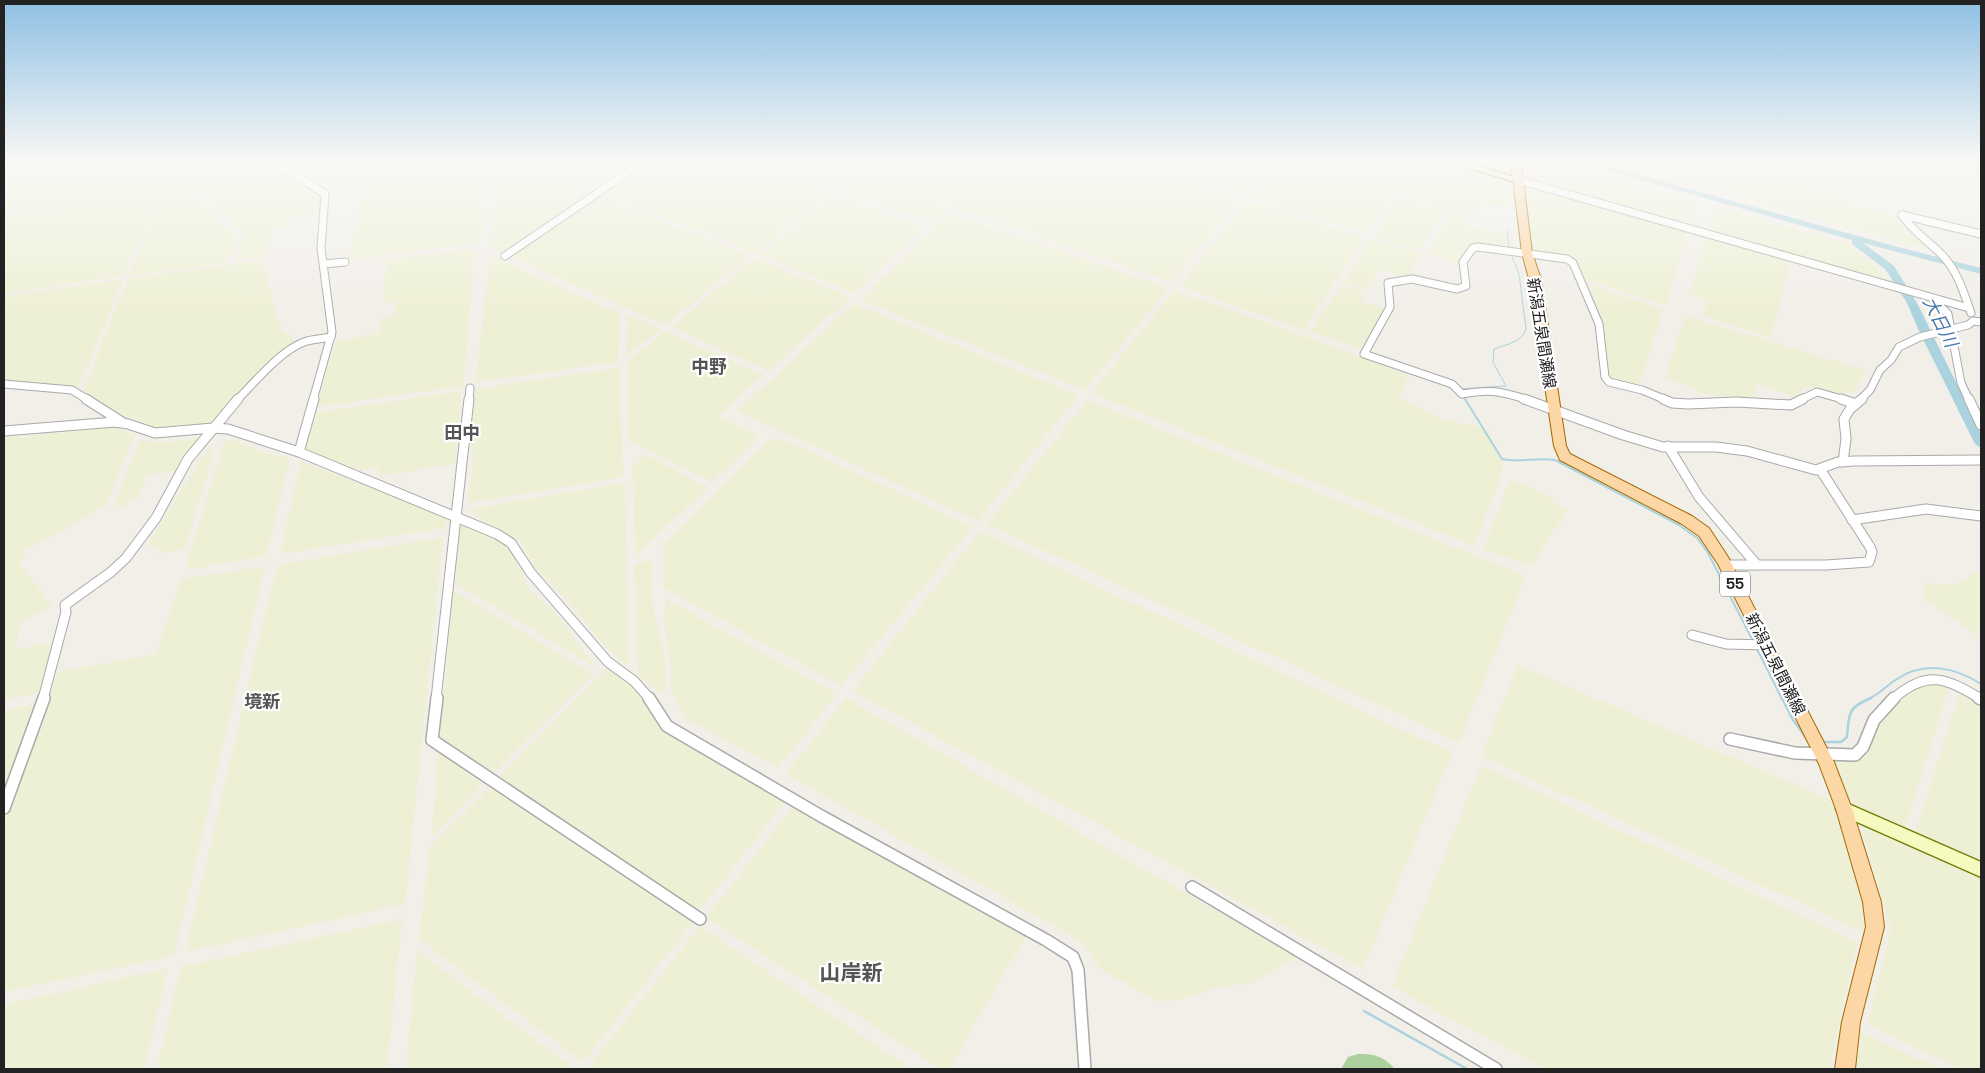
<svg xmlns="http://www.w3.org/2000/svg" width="1985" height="1073" viewBox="0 0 1985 1073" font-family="'Space Grotesk','Noto Sans JP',sans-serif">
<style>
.farmland{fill:#eef0d5}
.forest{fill:#add19e}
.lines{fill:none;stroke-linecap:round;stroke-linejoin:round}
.stream-far2{stroke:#aad3df;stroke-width:1}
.stream-far1{stroke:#aad3df;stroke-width:2}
.stream{stroke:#aad3df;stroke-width:2.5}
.river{fill:#aad3df;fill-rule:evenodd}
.street-far2-casing{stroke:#a9a9a9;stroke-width:9}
.street-far1-casing{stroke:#a9a9a9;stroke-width:11}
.street-casing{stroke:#a9a9a9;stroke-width:14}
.secondary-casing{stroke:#707d05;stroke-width:3}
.primary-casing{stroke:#a06b00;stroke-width:2}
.street-far2{stroke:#fff;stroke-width:7}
.street-far1{stroke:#fff;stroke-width:9}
.street{stroke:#fff;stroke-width:11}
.secondary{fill:#f7fabf;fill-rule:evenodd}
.primary{fill:#fcd6a4;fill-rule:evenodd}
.labels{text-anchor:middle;stroke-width:4.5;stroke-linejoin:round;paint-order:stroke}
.shield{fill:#fff;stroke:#646464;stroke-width:1}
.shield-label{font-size:15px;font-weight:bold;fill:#222}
.street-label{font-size:16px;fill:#222;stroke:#fff}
.water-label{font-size:18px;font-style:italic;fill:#4a7aab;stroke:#fff}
.neighbourhood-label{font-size:18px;font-weight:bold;fill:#555;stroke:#fff}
.near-neighbourhood-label{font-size:21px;font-weight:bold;fill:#555;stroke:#fff}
</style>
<rect width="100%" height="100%" fill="#f2efe9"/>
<g class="farmland">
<polygon points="54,162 155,162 169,170 158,195 12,215 28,186 57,163"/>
<polygon points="188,162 259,162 317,190 320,199 319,210 307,215 291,218 286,227 272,231 266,256 235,259 245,236 177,169"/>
<polygon points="371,162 489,162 480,242 348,260"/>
<polygon points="497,162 516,162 592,192 501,252 492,247"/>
<polygon points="526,162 636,162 595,189"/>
<polygon points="646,162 745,162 830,193 755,253 603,192"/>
<polygon points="757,162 865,162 831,189"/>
<polygon points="875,162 1122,162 1241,199 1171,282 862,174"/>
<polygon points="1141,162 1269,162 1244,194"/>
<polygon points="1280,162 1288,162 1394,194 1367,233 1252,197"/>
<polygon points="1297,162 1446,162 1509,180 1510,202 1507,206 1476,204 1474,207 1476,210 1465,214 1459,221 1484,231 1511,235 1514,249 1472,245 1458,263 1430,253 1451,210"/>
<polygon points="1462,162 1505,162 1506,174"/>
<polygon points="1526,162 1556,162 1632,186 1697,202 1688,227 1525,179"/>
<polygon points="1619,162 1710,162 1700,186 1619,164"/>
<polygon points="1728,162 1788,162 1793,170 1804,179 1806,184"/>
<polygon points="1727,165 1839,196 1848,202 1895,217 1931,250 1721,192"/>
<polygon points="172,174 191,192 163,195"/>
<polygon points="4,176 32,179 25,185 6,216 4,216"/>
<polygon points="857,176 949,208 934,222 837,191"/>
<polygon points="1524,184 1687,231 1666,305 1583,279 1574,258 1534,253"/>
<polygon points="192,193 235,236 228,262 129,276 161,197"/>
<polygon points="597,195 751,256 665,325 509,256"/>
<polygon points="834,195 925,228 854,293 760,255"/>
<polygon points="159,197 124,276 4,293 4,228 10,217"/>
<polygon points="1399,197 1444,211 1420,250 1374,236"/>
<polygon points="1248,202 1364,238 1303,330 1180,286"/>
<polygon points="1716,207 1846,243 1871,262 1882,273 1886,283 1709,232"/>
<polygon points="949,213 1168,288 1085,390 860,300"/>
<polygon points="1706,237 1790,261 1771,338 1703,316 1708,300 1689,295"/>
<polygon points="1371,239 1420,254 1407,277 1380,270 1365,289 1345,283"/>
<polygon points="472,249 475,251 463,386 316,407 336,342 380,333 380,321 393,316 396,300 383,302 387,260"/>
<polygon points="490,256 619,313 618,362 476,382"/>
<polygon points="754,258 851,297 768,371 672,327"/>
<polygon points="263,260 279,326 297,343 211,426 155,429 133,418 124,419 83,393 128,278"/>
<polygon points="123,279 76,393 4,383 4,296"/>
<polygon points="1585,283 1663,309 1639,386 1613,379 1608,373 1602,317"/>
<polygon points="1343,285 1365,292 1361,301 1386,310 1361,349 1310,332"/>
<polygon points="1175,290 1360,356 1408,375 1399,398 1440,419 1487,429 1503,462 1501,476 1474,546 1091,393"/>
<polygon points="854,304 1078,395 978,521 737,411"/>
<polygon points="627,314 661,329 626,355"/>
<polygon points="1685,316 1868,371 1854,390 1842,395 1808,386 1802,389 1799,398 1758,384 1753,399 1698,393 1698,389 1665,378"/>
<polygon points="665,331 763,375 718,416 759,436 712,482 629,441 628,361"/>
<polygon points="620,368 623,477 467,503 473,464 471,441 475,389"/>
<polygon points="461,391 455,464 379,476 380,467 360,470 303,450 314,413"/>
<polygon points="1088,400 1526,576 1459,742 987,524"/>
<polygon points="118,427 134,435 108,503 60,532 26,548 20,564 52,606 20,622 16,649 53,642 40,693 4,700 4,438"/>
<polygon points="207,437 188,469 146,475 140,496 121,508 115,502 139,441 167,442"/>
<polygon points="225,439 235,441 265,453 290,458 266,556 185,570"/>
<polygon points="770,439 792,443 973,527 841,686 664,588 663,545"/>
<polygon points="215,449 185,549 158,554 159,546 146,547 207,450"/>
<polygon points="645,454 708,487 635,557 633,465"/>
<polygon points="301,461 447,517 445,528 280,554"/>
<polygon points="1510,480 1532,487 1568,510 1543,546 1533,567 1483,549"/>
<polygon points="625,483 629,667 606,648 571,604 536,569 522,543 466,510"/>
<polygon points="461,522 490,534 513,552 530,590 555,612 595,667 455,583"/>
<polygon points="980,531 1452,753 1363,969 853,691"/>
<polygon points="443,537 405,904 185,952 277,565"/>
<polygon points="652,560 654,615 662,644 666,671 665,694 662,695 638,674 634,566 637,563"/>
<polygon points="265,566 174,956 4,992 4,824 54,687 57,672 156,654 181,579"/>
<polygon points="1981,572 1981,632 1976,634 1924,600 1925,582 1937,585 1958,584 1973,573"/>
<polygon points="453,590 593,674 493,773 440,738"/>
<polygon points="666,599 837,694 778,768 683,717 671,688 672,671 664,623"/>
<polygon points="1518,665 1833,801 1865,905 1867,917 1863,932 1481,756"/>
<polygon points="607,667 631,685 664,733 710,757 786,801 699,911 499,778"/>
<polygon points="1932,683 1949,686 1905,829 1851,806 1826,748 1857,749 1874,733 1903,696 1919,687"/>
<polygon points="1961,690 1981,703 1981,861 1915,833"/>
<polygon points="846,698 1297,957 1253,983 1221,987 1170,1002 1159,1001 1103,971 1080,941 786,774"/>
<polygon points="36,704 4,790 4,710"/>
<polygon points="438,751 482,784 432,837"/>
<polygon points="1481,765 1857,942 1829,1069 1545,1069 1392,987"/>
<polygon points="492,786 695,919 583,1062 419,939 430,847"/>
<polygon points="793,807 1025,937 949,1069 941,1069 706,918"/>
<polygon points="1860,821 1981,875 1981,1069 1961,1069 1867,1024 1891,929"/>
<polygon points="402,919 387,1069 157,1069 181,967"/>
<polygon points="700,926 911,1069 595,1069 590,1065"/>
<polygon points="417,950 574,1069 406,1069"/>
<polygon points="168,968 144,1069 4,1069 4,1005"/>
<polygon points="1862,1032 1939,1069 1856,1069"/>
</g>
<path class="forest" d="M1358 1054C1375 1054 1383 1056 1395 1069H1341L1348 1057Z"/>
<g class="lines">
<g class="stream-far2">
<polyline points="1507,230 1509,249"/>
<path d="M1459 389 1506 386 1493 362 1494 349C1507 344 1521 343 1526 329L1519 274 1511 254"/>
<polyline points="1462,395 1465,400"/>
</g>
<g class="stream-far1">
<path d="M1465 399 1502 459C1520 463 1537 457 1555 460L1679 525 1697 538 1708 553 1753 641"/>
<polyline points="1756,647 1782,699"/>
<path d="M1868 699C1879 695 1887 685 1897 679 1924 661 1955 667 1981 684"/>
</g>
<g class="stream">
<polyline points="1782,698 1793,720 1807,739"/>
<path d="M1823 742H1841L1847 737C1849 713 1848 707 1871 698"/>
<polyline points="1364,1011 1467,1069"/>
</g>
<g class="river">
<polygon points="1578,162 1592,162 1894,246 1981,268 1981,274 1863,243 1894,266 1917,303 1981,433 1981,448 1975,444 1919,331 1907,303 1886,270 1852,244 1852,240"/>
<polygon points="1976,163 1981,167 1981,178 1978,177 1972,166"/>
</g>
<defs>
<g id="street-far2">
<polyline points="38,162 50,166"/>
<polyline points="265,162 299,177 325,194 321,248 332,332 313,400"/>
<polyline points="1518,180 1969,308"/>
<path d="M1902 215C1913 232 1930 242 1944 257 1958 273 1964 293 1971 313"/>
<polyline points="1902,215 1981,234"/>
<polyline points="505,256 643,162"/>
<polyline points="324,264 345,262"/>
<polyline points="1934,300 1948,314 1961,383 1969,400"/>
<polyline points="4,384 72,390 88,400"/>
<path d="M237 400C255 382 280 351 304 342 312 339 322 339 331 337"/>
<polyline points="469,400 470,388"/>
<path d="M1528 400C1501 391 1490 389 1462 394L1452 384 1364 354 1390 307 1388 283 1412 279 1457 289 1466 286 1463 262 1473 248 1478 247 1567 259 1573 263 1599 324 1605 377 1609 382 1642 390 1666 400"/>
<polyline points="1800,400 1817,392 1845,400"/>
<polyline points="1860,400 1870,390 1880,370 1891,360 1899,347 1920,337 1968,325 1973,321 1981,322"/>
</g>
<g id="street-far1">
<polyline points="86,399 122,422"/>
<polyline points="1524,399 1623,435 1663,447 1716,447 1747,451 1816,470 1838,462 1854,461 1981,460"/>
<polyline points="1663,399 1672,403 1688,404 1736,402 1791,405 1803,399"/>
<polyline points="1841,399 1856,404"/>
<polyline points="1969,399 1981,425"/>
<polyline points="4,431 115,422 128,424 155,433 213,428 228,429 299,452 497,534 511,543 531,573 608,662 634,681 650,699"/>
<polyline points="1668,446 1699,497 1757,565"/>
<polyline points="299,452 314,399"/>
<polyline points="1843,462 1846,439 1844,419 1850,409 1862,399"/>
<polyline points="1852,520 1926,509 1981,516"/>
<polyline points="1726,565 1826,565 1869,562 1872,552 1870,547 1820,469"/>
<polyline points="1692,635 1726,644 1767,645"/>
<polyline points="43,699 66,612 65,605 111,572 126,558 156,518 188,459 238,399"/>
<polyline points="436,699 469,399"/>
<path d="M1893 699C1927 669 1946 678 1981 699"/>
</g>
<g id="street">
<polyline points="437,698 432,740 700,919"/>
<polyline points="649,698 667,726 821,816 1046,940 1073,957 1078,970 1085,1069"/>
<polyline points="1979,698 1981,699"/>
<polyline points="1730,739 1795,753 1855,755 1863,747 1874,720 1894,698"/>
<polyline points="4,808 44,698"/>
<polyline points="1192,887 1496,1069"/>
</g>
<g id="secondary">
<polygon points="1451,162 1465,162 1523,180 1521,182 1515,182"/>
<polygon points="1967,162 1981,162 1981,168 1968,164"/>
<polygon points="1844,802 1981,862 1981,877 1839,814 1836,809 1839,804"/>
</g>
<polygon id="primary" points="1511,162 1521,162 1532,253 1541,279 1566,446 1570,454 1692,516 1709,528 1728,557 1834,762 1852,809 1881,902 1884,927 1860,1022 1855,1069 1835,1069 1842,1022 1866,927 1863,902 1836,809 1819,764 1718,564 1699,536 1682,524 1560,460 1554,446 1529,279 1522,253"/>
</defs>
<use href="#street-far2" class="street-far2-casing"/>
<use href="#street-far1" class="street-far1-casing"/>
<use href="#street" class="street-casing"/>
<use href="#secondary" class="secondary-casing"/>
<use href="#primary" class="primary-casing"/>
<use href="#street-far2" class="street-far2"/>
<use href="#street-far1" class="street-far1"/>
<use href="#street" class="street"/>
<use href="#secondary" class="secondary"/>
<use href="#primary" class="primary"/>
</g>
<linearGradient id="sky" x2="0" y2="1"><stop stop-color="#8fc0e4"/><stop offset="0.52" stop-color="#f9f8f5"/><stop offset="1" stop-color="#f9f8f5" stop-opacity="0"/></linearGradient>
<rect width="1985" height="312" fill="url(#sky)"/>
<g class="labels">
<rect class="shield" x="1720" y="571.5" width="30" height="25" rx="4"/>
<g class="shield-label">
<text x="1735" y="589">55</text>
</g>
<g class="street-label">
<text transform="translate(1542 333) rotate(81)" y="6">新潟五泉間瀬線</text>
<text transform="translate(1776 664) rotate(63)" y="6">新潟五泉間瀬線</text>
</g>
<g class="water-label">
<text transform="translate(1940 322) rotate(63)" y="6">大日川</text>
</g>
<g class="neighbourhood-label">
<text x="709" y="373">中野</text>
<text x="462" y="439">田中</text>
<text x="262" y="708">境新</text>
</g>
<g class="near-neighbourhood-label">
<text x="851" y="980">山岸新</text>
</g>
</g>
<rect width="1985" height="1073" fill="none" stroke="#222222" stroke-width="10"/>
</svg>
